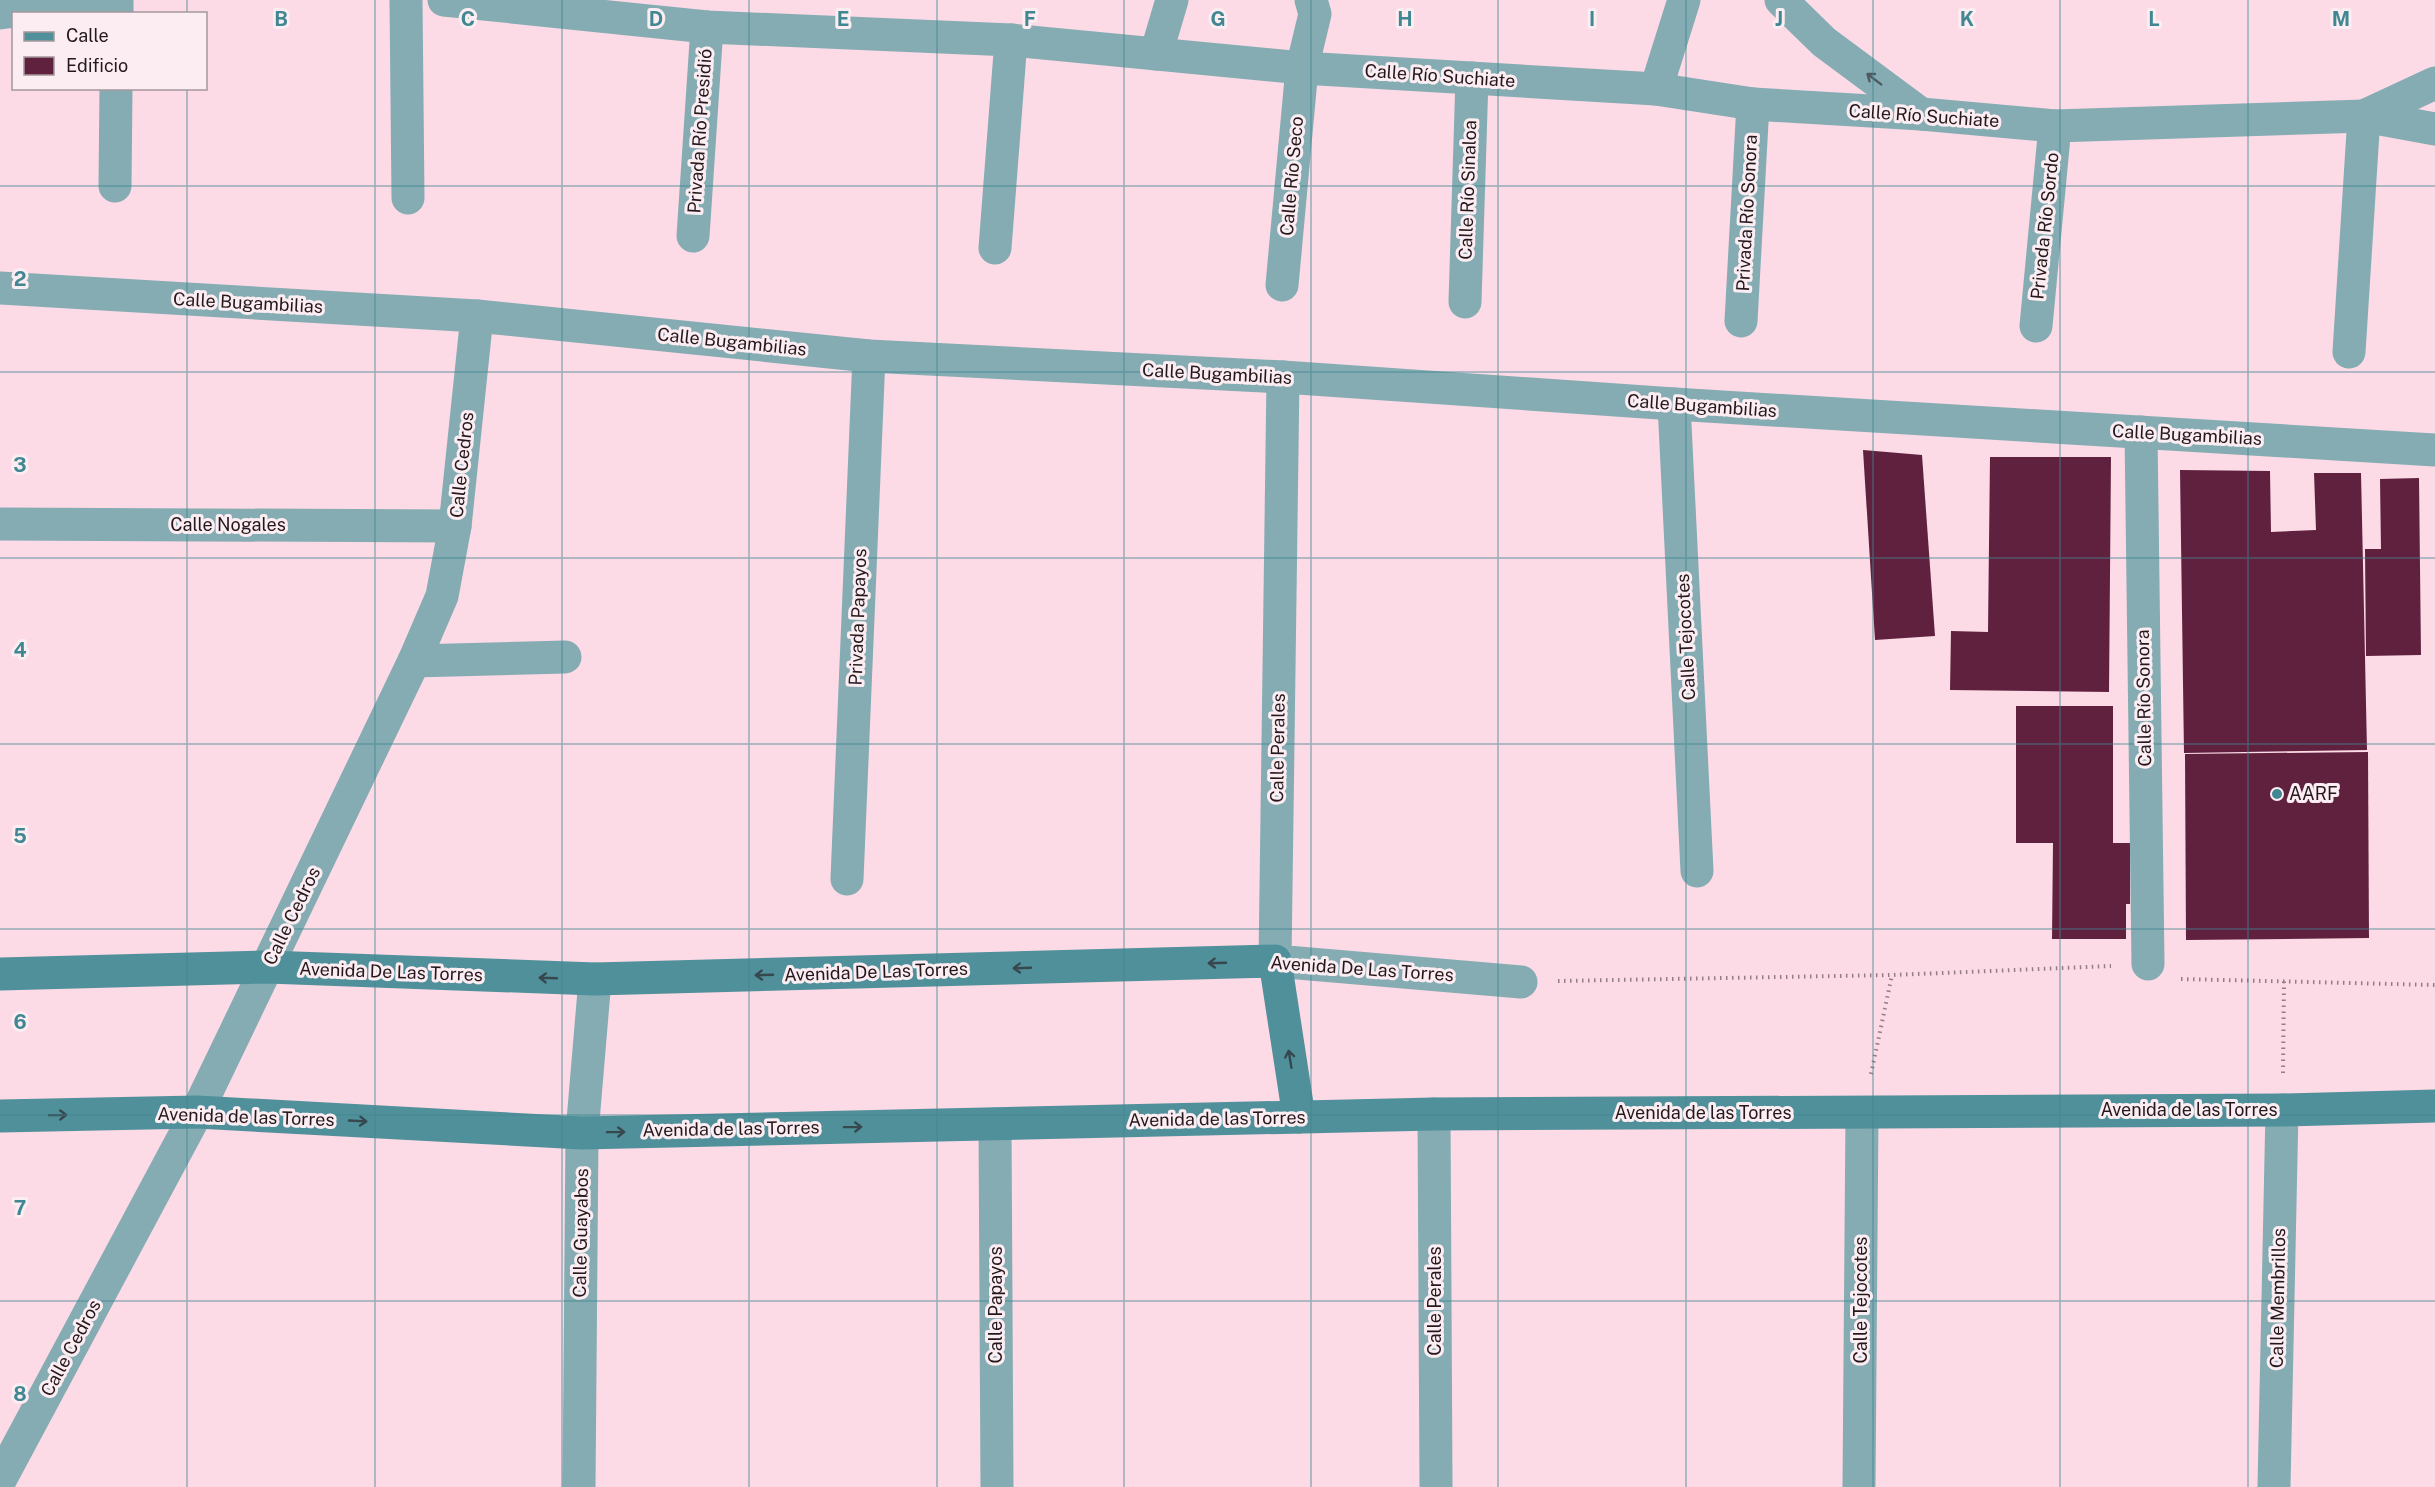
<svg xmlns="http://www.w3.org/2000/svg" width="2435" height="1487" viewBox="0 0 2435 1487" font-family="'Public Sans',sans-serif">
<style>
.building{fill:#60213f}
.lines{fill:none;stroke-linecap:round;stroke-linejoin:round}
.path{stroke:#957d85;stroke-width:4;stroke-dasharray:1.5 4.5;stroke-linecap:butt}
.minor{stroke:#84acb2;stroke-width:33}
.secondary{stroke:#50909a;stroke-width:33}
.oneway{stroke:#4f5b60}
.oneway2{stroke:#36484e}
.grid{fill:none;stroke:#418792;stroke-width:1.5;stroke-opacity:0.55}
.poi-dot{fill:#418792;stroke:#fbedf2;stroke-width:2}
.labels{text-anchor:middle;stroke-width:6;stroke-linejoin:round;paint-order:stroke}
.street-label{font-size:18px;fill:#24181c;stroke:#fbedf2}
.poi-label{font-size:18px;fill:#24181c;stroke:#fbedf2;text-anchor:start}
.grid-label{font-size:20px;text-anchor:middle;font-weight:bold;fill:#418792;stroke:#fbedf2;stroke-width:6;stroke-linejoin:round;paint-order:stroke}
</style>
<rect width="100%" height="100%" fill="#fcdae6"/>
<g class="building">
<polygon points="1863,450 1922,455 1935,636 1875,640"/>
<polygon points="1990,457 2111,457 2109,692 1950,690 1951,631 1988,632"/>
<polygon points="2180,470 2270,471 2271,532 2316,530 2314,473 2361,473 2367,750 2184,753"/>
<polygon points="2419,478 2421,655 2366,656 2365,549 2381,549 2380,479"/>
<polygon points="2016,706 2113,706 2113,843 2130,843 2130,904 2126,904 2126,939 2052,939 2053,843 2016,843"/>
<polygon points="2368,752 2369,938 2186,940 2185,754"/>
</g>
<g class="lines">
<g class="path">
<polyline points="2181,979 2435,985"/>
<polyline points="1558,981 1892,975 2111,966"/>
<polyline points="2283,1073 2284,981"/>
<polyline points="1871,1074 1892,975"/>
</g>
<g class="minor">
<polyline points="406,0 408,198"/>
<polyline points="444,0 707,27 1011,40 1302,68 1656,89 1753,104 1921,114 2055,126 2364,116 2435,129"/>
<polyline points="1781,0 1824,42 1921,114"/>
<polyline points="0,13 95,0"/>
<polyline points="117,14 117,0"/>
<polyline points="1156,54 1172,0"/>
<polyline points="1656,89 1684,0"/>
<polyline points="2364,116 2435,83"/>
<polyline points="115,186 116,88"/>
<polyline points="693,236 707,27"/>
<polyline points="995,248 1011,40"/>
<polyline points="1282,285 1302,68 1315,14 1311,0"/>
<polyline points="0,288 477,316 869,356 1283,377 1674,404 2435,450"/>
<polyline points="1465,302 1472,78"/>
<polyline points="1741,321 1753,104"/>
<polyline points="2036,326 2055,126"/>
<polyline points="2349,352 2364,116"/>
<polyline points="1283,377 1275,961 1521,982"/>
<polyline points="1674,404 1697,871"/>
<polyline points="2141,432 2148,964"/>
<polyline points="0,524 455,526"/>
<polyline points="414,661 565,657"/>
<polyline points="847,879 869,356"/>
<polyline points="1434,1114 1436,1487"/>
<polyline points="995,1124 997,1487"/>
<polyline points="0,1480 197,1112 414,661 442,596 455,526 477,316"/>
<polyline points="579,1487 582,1133 595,979"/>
<polyline points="1859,1487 1862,1113"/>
<polyline points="2274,1487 2282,1110"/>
</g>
<g class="secondary">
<polyline points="0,974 268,967 595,979 1275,961 1299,1117"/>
<polyline points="0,1116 197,1112 582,1133 1434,1114 2282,1110 2435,1106"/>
</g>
</g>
<defs><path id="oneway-shaft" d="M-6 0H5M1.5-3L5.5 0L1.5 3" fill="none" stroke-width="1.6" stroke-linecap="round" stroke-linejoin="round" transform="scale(1.5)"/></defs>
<use class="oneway" href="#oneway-shaft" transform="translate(1874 79) rotate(-143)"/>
<g class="oneway2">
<use href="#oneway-shaft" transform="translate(1217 963) rotate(178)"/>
<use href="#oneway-shaft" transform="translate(1022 968) rotate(178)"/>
<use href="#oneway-shaft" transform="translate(764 975) rotate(178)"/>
<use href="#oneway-shaft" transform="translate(548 978) rotate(-178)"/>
<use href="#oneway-shaft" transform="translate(1290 1059) rotate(-99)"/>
<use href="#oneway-shaft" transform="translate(58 1115) rotate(-1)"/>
<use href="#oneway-shaft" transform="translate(358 1121) rotate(3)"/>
<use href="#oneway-shaft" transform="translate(853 1127) rotate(-1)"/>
<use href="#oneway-shaft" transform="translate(616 1132) rotate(-1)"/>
</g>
<path class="grid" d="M187 0V14M375 0V1487M562 0V1487M749 0V1487M937 0V1487M1124 0V1487M1311 0V1487M1498 0V1487M1686 0V1487M1873 0V1487M2060 0V1487M2248 0V1487M187 88V1487M0 186H2435M0 372H2435M0 558H2435M0 744H2435M0 929H2435M0 1115H2435M0 1301H2435"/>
<circle class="poi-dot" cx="2277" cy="794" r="6"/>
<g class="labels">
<g class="street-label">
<text transform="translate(1440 76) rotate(4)" y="6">Calle Río Suchiate</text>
<text transform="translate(1924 116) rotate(4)" y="6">Calle Río Suchiate</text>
<text transform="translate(700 131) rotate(-86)" y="6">Privada Río Presidió</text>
<text transform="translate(1292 176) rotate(-85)" y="6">Calle Río Seco</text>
<text transform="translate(1468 190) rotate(-88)" y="6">Calle Río Sinaloa</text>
<text transform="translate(1747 213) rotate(-87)" y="6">Privada Río Sonora</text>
<text transform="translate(2045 226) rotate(-84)" y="6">Privada Río Sordo</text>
<text transform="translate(248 303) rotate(3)" y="6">Calle Bugambilias</text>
<text transform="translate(732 342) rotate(6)" y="6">Calle Bugambilias</text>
<text transform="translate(1217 374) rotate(3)" y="6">Calle Bugambilias</text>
<text transform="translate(1702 406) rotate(4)" y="6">Calle Bugambilias</text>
<text transform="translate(2187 435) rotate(3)" y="6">Calle Bugambilias</text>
<text transform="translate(462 465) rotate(-84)" y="6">Calle Cedros</text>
<text x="228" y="531">Calle Nogales</text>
<text transform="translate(858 617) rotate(-88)" y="6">Privada Papayos</text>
<text transform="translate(1686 637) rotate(-93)" y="6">Calle Tejocotes</text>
<text transform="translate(2144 698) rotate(-91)" y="6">Calle Río Sonora</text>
<text transform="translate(1278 748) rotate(-89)" y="6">Calle Perales</text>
<text transform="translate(292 916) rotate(-64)" y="6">Calle Cedros</text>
<text transform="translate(1362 969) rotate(4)" y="6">Avenida De Las Torres</text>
<text transform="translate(391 972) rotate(2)" y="6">Avenida De Las Torres</text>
<text transform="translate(876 972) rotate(-2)" y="6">Avenida De Las Torres</text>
<text x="2189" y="1116">Avenida de las Torres</text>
<text x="1703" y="1119">Avenida de las Torres</text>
<text transform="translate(246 1117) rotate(2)" y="6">Avenida de las Torres</text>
<text transform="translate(1217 1119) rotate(-1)" y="6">Avenida de las Torres</text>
<text transform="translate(731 1129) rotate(-1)" y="6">Avenida de las Torres</text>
<text transform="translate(581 1233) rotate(-89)" y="6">Calle Guayabos</text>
<text transform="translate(2278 1298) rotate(-89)" y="6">Calle Membrillos</text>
<text transform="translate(1861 1300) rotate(-90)" y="6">Calle Tejocotes</text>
<text transform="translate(1435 1301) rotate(-90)" y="6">Calle Perales</text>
<text transform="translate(996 1305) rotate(-90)" y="6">Calle Papayos</text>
<text transform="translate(71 1348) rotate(-62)" y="6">Calle Cedros</text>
</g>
<g class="poi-label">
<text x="2289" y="800">AARF</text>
</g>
</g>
<g class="grid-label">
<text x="281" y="26">B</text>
<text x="468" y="26">C</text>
<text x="656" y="26">D</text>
<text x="843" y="26">E</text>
<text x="1030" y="26">F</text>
<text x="1218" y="26">G</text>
<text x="1405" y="26">H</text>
<text x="1592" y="26">I</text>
<text x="1779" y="26">J</text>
<text x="1967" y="26">K</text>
<text x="2154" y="26">L</text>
<text x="2341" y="26">M</text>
<text x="20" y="286">2</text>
<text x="20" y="472">3</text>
<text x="20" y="657">4</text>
<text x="20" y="843">5</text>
<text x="20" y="1029">6</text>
<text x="20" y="1215">7</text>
<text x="20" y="1401">8</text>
</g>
<rect x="12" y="12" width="195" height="78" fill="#fbedf2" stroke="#a5989c" stroke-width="1.5"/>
<rect x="24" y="32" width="30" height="9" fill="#50909a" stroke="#a5989c" stroke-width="1.5"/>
<text x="66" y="42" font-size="18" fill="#24181c">Calle</text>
<rect x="24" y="57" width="30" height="18" fill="#60213f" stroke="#a5989c" stroke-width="1.5"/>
<text x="66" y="72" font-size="18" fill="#24181c">Edificio</text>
</svg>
